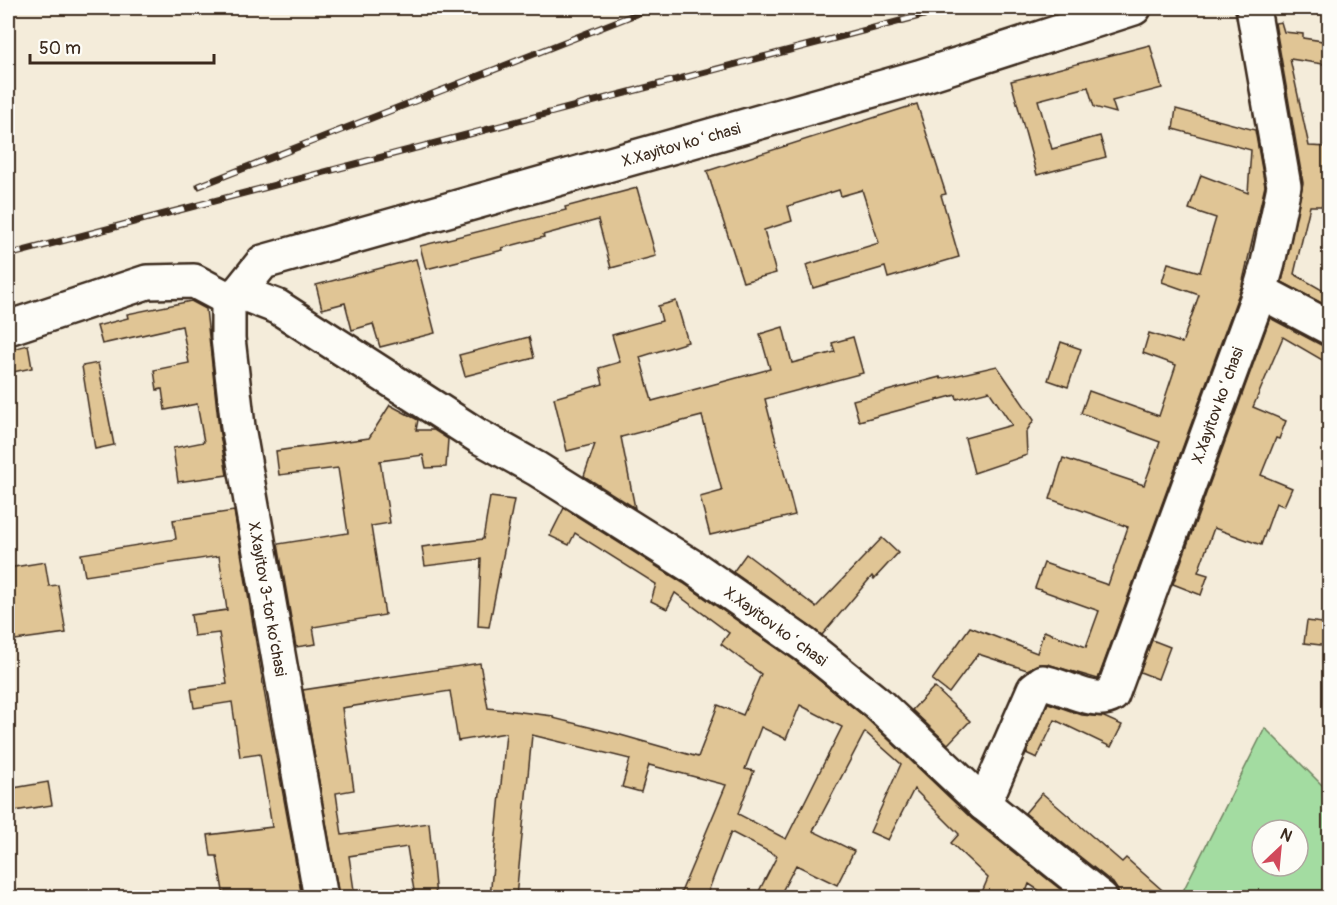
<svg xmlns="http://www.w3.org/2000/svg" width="1337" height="905" viewBox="0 0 1337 905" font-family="Pangolin,sans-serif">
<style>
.green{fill:#a3dca1;stroke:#6f8360;stroke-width:1.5;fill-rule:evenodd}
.building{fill:#e0c595;stroke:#3b2a1e;stroke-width:1.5;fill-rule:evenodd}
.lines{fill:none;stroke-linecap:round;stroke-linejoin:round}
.minor-casing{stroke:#3b2a1e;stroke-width:38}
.minor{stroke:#fdfcf7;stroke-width:33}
.rail-casing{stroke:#3b2a1e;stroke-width:7}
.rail{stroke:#fdfcf7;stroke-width:4.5;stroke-dasharray:14;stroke-linecap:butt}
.labels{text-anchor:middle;stroke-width:4.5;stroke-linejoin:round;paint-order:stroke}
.street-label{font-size:16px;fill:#3b2a1e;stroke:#fdfcf7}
</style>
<rect width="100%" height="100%" fill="#f4ecda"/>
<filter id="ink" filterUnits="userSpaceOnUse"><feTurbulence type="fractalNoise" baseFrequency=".0167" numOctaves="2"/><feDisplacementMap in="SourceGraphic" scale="12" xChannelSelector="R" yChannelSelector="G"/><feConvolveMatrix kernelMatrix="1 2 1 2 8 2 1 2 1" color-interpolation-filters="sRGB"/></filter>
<g filter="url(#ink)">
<path class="green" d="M1265 728 1329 792V897H1180ZM1262 830H1298V866H1262Z"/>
<g class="building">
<polygon points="1281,22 1284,32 1303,34 1303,38 1329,42 1329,65 1290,59 1309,146 1329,147 1329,206 1310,206 1294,274 1329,294 1329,307 1282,282 1303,183 1275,23"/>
<polygon points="1150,45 1162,88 1112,101 1116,113 1094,107 1088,87 1038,100 1052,149 1100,136 1106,157 1037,175 1011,81"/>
<polygon points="917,104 946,194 941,195 959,257 888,278 885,267 813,288 806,265 879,243 862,190 841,196 839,190 788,206 792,221 764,230 776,273 743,282 707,171"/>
<polygon points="1176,109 1255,130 1265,186 1242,285 1098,679 1047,664 1039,664 1027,670 978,654 949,693 932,680 970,627 1037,653 1044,631 1086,647 1099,611 1035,588 1044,563 1108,585 1128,527 1050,499 1063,458 1144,485 1160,442 1081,413 1089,391 1159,416 1176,365 1143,353 1149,333 1182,343 1199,295 1162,282 1168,263 1200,272 1216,218 1189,209 1201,175 1248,193 1251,150 1173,129"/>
<polygon points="637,188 656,256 611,268 598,220 543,235 544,237 502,248 503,250 426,269 420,246 566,210 565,207"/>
<polygon points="416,259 435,333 380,347 373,324 352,330 345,303 322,309 316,285"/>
<polygon points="191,301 206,309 219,429 227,475 178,482 173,448 204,442 197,404 165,410 162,389 157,390 154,370 189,363 182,326 102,344 97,326 128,318 127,314"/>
<polygon points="676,301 688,342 640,357 652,401 770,369 760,334 783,327 792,363 835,352 832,343 853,337 863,373 765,399 795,515 710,535 700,497 722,491 702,416 621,437 635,508 584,476 595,444 567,451 554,398 603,384 599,368 620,362 612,335 662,321 658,306"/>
<polygon points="1270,318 1321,345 1329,347 1329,364 1283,337 1253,407 1286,421 1279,439 1276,438 1261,475 1292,488 1284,506 1276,503 1261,545 1214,528 1198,572 1208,575 1201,595 1173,584"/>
<polygon points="529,337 534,358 465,376 459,355"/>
<polygon points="1061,342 1081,349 1068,387 1048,380"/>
<polygon points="28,345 32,368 8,373 8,350"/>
<polygon points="98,363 114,445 95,449 82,366"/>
<polygon points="997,366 1034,420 1026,432 1027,455 974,473 965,438 1012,425 989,391 957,399 956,395 859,421 853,400 940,377 941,379"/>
<polygon points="390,405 418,420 416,430 434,430 448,439 446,467 426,468 423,455 380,461 390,523 371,526 385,615 313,627 316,644 296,647 278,544 348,533 338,468 279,475 276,451 369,438"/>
<polygon points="490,497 514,500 489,627 478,626 481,559 425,566 422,547 483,539"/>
<path d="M564 508 683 583 794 660 865 717 972 819 1070 897H1049L1029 884 1024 897H980L988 878 951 843 959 834 914 789 888 840 870 832 901 764 865 732 813 831 854 851 837 885 796 865 779 897H756L777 856 731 832 706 897H679L726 785 649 765 641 792 622 787 630 759 532 735 516 897H490L506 733 458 741 450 691 342 708 354 790 336 793 342 835 429 823 436 897H415L407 847 349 856 355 897H339L303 690 480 663 488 708 553 716V718L617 734 698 757 718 705 743 715 761 674 721 644 729 633 675 593 667 609 651 601 656 584 575 533 569 545 550 536ZM800 705 842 727 786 839 738 814 754 771 745 769 761 727 786 739Z"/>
<polygon points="234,511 265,696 302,897 224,897 217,856 211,856 208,835 272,827 260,754 240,757 232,702 194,708 191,689 227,684 219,633 194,636 191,615 227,610 219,556 85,576 81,554 176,539 173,520"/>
<polygon points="882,538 898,553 874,579 872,576 822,635 733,572 746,554 816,607"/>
<polygon points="45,562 49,586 58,585 66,633 8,641 8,568"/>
<polygon points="1307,621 1329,624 1329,646 1304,643"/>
<polygon points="1152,640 1170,647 1158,679 1140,672"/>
<polygon points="934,687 970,721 948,744 912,710"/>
<polygon points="1048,703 1082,715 1104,717 1122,725 1111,747 1055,720 1037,758 1026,753"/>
<polygon points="48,782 52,805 8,812 8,789"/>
<polygon points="1042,793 1122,862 1126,858 1170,897 1119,897 1118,891 1113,883 1025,813"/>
</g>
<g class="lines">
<defs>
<g id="minor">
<polyline points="1253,8 1284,186 1268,263 1260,291"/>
<polyline points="239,292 263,262 919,77 1134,8"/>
<polyline points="228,299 239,292 278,307 478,436 537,469 693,567 805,645 877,703 984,804 1101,898"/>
<polyline points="228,299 228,338 238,427 321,898"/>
<polyline points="8,328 147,282 194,281 228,299"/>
<path d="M984 804 1034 689 1043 682C1062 685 1095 706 1112 695L1260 291 1330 328"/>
</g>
</defs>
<use href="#minor" class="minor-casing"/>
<use href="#minor" class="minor"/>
<defs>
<g id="rail">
<polyline points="199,186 651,8"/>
<polyline points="8,255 950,8"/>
</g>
</defs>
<use href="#rail" class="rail-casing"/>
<use href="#rail" class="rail"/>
</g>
</g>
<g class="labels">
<g class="street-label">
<text transform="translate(681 144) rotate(-16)" y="6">X.Xayitov koʻchasi</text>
<text transform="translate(1217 405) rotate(-70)" y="6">X.Xayitov koʻchasi</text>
<text transform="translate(268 599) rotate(80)" y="6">X.Xayitov 3-tor koʼchasi</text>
<text transform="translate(776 626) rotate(36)" y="6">X.Xayitov koʻchasi</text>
</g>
</g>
<rect width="1337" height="905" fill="none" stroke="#fdfcf7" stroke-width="30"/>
<rect x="15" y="15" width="1307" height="875" fill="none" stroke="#3b2a1e" stroke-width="2" filter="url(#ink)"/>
<g transform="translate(1280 848) rotate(26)"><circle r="28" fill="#fdfcf7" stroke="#afa8a0" stroke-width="1.5"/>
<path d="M0-4.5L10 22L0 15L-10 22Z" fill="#d1495b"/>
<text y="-9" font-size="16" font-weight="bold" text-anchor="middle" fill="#3b2a1e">N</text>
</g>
<path d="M30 54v9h184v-9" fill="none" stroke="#3b2a1e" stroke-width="3"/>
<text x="39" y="54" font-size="18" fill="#3b2a1e" stroke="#fdfcf7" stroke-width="4.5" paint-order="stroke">50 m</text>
</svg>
